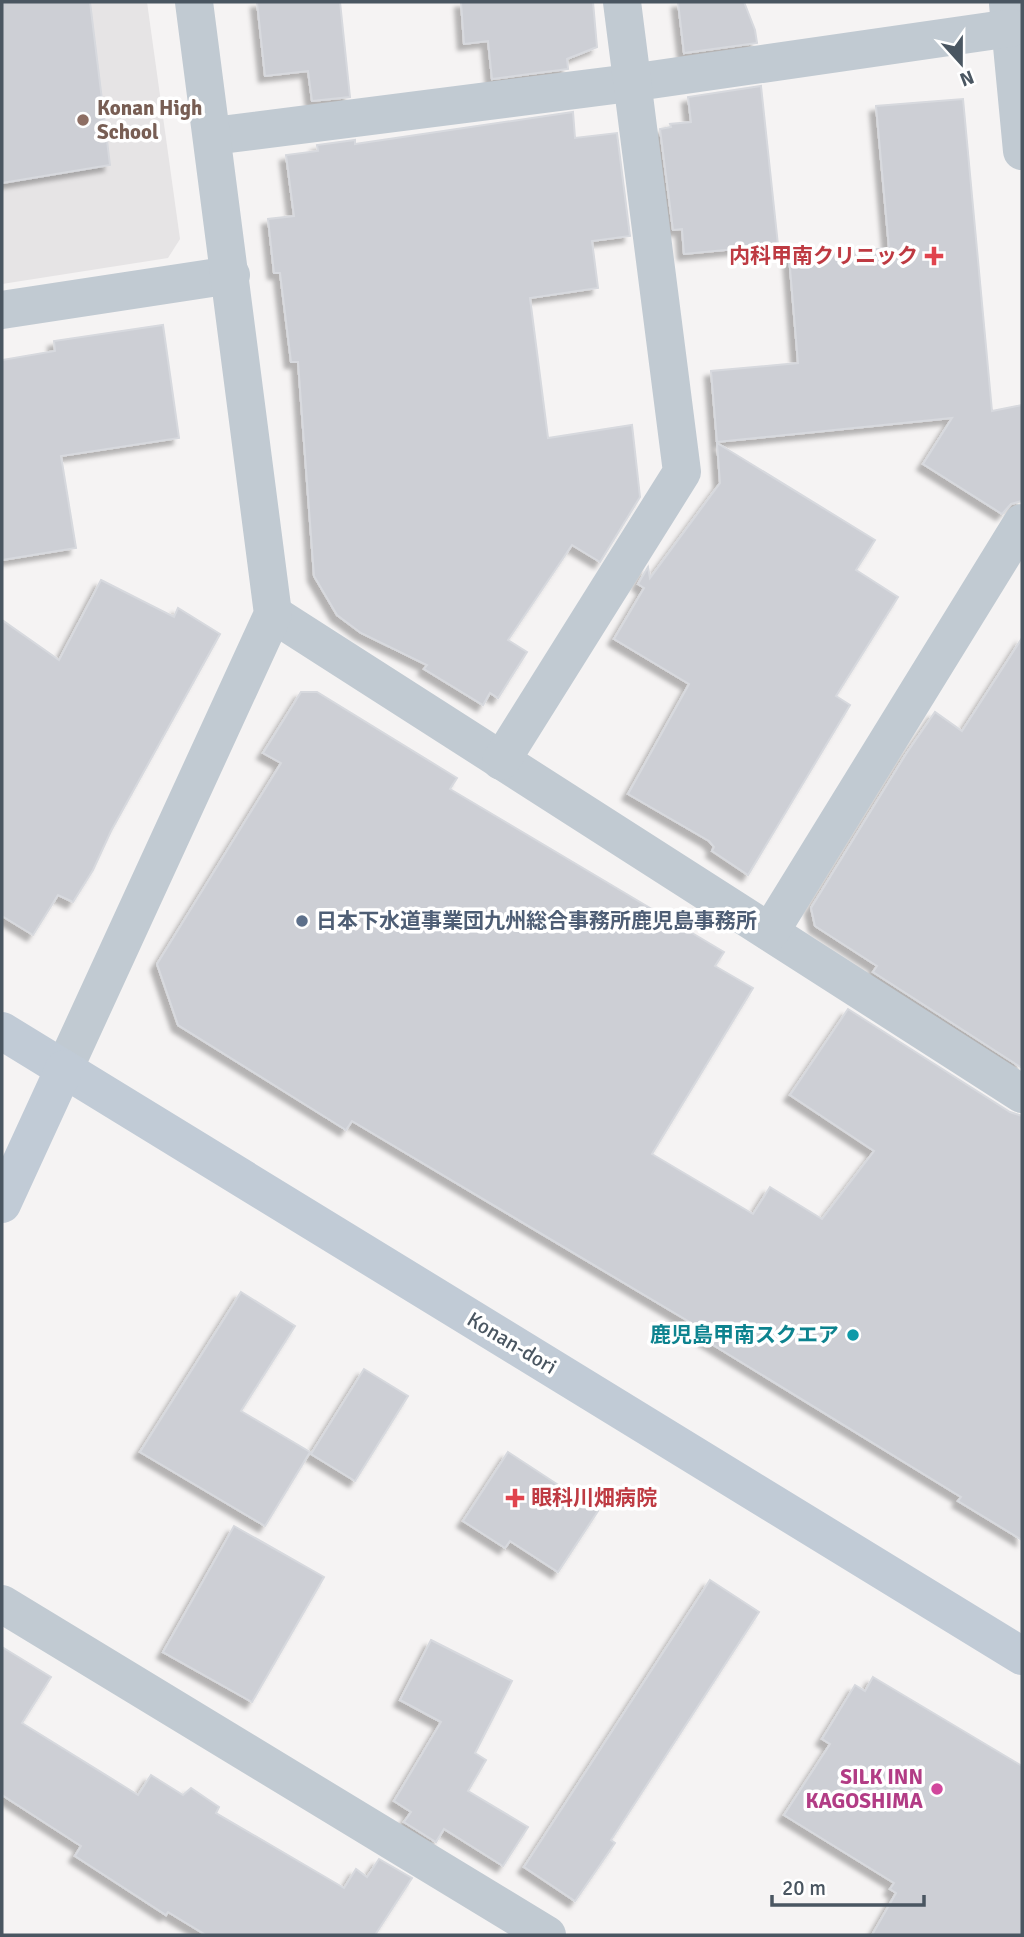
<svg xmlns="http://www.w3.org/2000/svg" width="1024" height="1937" viewBox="0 0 1024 1937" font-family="Signika,'Noto Sans JP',sans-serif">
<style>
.education{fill:#e6e4e5}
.building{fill:#cdcfd5;stroke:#d7d9de;stroke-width:2;filter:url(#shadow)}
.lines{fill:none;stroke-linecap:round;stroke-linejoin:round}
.street{stroke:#c1cad2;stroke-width:38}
.secondary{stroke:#c1cbd6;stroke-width:38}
.education-dot{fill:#8d6e63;stroke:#fff;stroke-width:2.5}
.health-dot{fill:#e0444e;stroke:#fff;stroke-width:2.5}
.service-dot{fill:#5c6f8a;stroke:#fff;stroke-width:2.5}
.culture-dot{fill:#0f9aa8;stroke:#fff;stroke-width:2.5}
.hotel-dot{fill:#d1479c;stroke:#fff;stroke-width:2.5}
.labels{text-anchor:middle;stroke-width:7;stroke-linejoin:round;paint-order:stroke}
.education-label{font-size:21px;font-weight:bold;fill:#785e54;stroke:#fff;text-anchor:start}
.health-label{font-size:21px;font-weight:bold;fill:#be3a42;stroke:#fff;text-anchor:end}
.service-label{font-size:21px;font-weight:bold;fill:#4e5e75;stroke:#fff;text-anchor:start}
.culture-label{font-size:21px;font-weight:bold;fill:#0d838f;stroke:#fff;text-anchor:end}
.street-label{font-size:21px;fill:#4a5661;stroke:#fff}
.hotel-label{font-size:21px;font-weight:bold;fill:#b23c85;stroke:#fff;text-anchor:end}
</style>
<defs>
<filter id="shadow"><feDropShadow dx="-6" dy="6" stdDeviation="2" flood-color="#0004"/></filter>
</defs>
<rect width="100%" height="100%" fill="#f5f3f3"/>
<polygon class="education" points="2,2 147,2 180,239 168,258 2,284"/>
<g class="building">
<polygon points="2,2 90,2 110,165 2,183"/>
<polygon points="257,2 340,2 350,97 312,101 308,71 265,76"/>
<polygon points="461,2 593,2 597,47 567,59 568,69 492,79 488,41 464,44"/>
<polygon points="678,2 744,2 755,30 757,43 684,53"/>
<polygon points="761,86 778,245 684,254 682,229 673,230 660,129 671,127 670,124 691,122 688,97"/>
<polygon points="963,99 992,411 1022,405 1022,501 1011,504 1002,514 923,464 952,418 717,442 711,371 798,363 789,256 889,248 876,106"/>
<polygon points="573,112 575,138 617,133 630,236 592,241 598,288 530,298 548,438 632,425 640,497 600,562 572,545 508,640 527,652 498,698 490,693 483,705 424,669 427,665 361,633 337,615 314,576 298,362 291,362 280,273 274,273 268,219 294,216 286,155 318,151 317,145 355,140 355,144"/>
<polygon points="163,325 179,438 61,456 76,548 2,560 2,360 55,351 54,341"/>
<polygon points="717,443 875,540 856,570 898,597 836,696 850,705 748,875 712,851 714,847 709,841 628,794 689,684 614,639 644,588 638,584 648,567 650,578 720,483"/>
<polygon points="101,580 174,617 178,608 220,634 111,831 93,870 73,902 58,895 33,935 2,916 2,620 59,660"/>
<polygon points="1022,638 1022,1068 873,972 877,966 815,926 811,908 906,754 935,712 962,731"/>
<polygon points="301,692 317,692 457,778 450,789 724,952 715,966 753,988 652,1154 753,1214 770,1187 822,1219 874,1151 790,1095 848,1009 1010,1112 1022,1116 1022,1540 958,1501 961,1497 684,1327 688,1321 352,1121 346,1130 178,1025 157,964 281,763 263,753"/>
<polygon points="241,1292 295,1326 241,1411 310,1452 265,1526 140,1452"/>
<polygon points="364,1369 408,1396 355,1481 311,1454"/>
<polygon points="508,1452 598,1511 558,1572 510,1541 505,1548 463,1521"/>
<polygon points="234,1526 324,1577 252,1702 163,1652"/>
<polygon points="710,1580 759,1612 611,1840 615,1843 575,1901 524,1867"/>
<polygon points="431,1640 512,1681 475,1753 486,1760 468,1791 528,1827 503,1866 444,1829 436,1842 404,1822 411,1812 394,1801 441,1722 400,1700"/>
<polygon points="2,1647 51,1677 22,1723 138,1795 151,1775 183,1795 191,1788 219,1807 216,1813 344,1888 356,1869 367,1877 379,1859 412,1878 375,1935 206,1935 168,1912 166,1915 75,1856 81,1846 2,1795"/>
<polygon points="873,1677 1022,1766 1022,1935 872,1935 896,1893 890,1889 894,1883 784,1815 830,1744 822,1739 855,1685 865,1691"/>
</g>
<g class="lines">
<g class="street">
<polyline points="1008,4 1022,151"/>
<polyline points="213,136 630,83 1011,28"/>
<polyline points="2,310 231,275"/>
<polyline points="273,614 1022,1094"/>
<polyline points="501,761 682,472 622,2"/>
<polyline points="770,932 1022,523"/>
<polyline points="64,1069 273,614 194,2"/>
<polyline points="2,1604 547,1935"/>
</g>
<g class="secondary">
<polyline points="2,1031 1022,1656"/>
<polyline points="2,1204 64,1069"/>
</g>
</g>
<circle class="education-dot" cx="83" cy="120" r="7"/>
<g class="health-dot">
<path d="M930.5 245.5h7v7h7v7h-7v7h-7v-7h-7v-7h7z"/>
<path d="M511.5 1487.5h7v7h7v7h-7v7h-7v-7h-7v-7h7z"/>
</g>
<circle class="service-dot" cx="302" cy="921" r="7"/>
<circle class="culture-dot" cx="853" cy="1335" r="7"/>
<circle class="hotel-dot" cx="937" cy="1789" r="7"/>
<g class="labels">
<g class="education-label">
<text x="97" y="115">Konan High<tspan x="97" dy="24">School</tspan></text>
</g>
<g class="health-label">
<text x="918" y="263">内科甲南クリニック</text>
<text x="531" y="1505" text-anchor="start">眼科川畑病院</text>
</g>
<g class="service-label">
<text x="316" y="928">日本下水道事業団九州総合事務所鹿児島事務所</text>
</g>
<g class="culture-label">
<text x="839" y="1342">鹿児島甲南スクエア</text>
</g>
<g class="street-label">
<text transform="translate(512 1343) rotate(31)" y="7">Konan-dori</text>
</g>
<g class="hotel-label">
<text x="923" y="1784">SILK INN<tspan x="923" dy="24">KAGOSHIMA</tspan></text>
</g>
</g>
<rect width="1024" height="1937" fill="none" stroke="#4a5661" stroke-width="7"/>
<g transform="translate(961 63) rotate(159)" stroke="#ffffff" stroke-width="5" paint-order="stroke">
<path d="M0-5L12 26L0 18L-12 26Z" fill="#4a5661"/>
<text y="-10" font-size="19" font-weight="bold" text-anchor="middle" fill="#4a5661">N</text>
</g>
<path d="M772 1895v10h152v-10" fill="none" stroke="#4a5661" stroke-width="3.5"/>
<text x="782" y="1895" font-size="21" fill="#4a5661" stroke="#ffffff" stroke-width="5" paint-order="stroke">20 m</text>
</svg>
